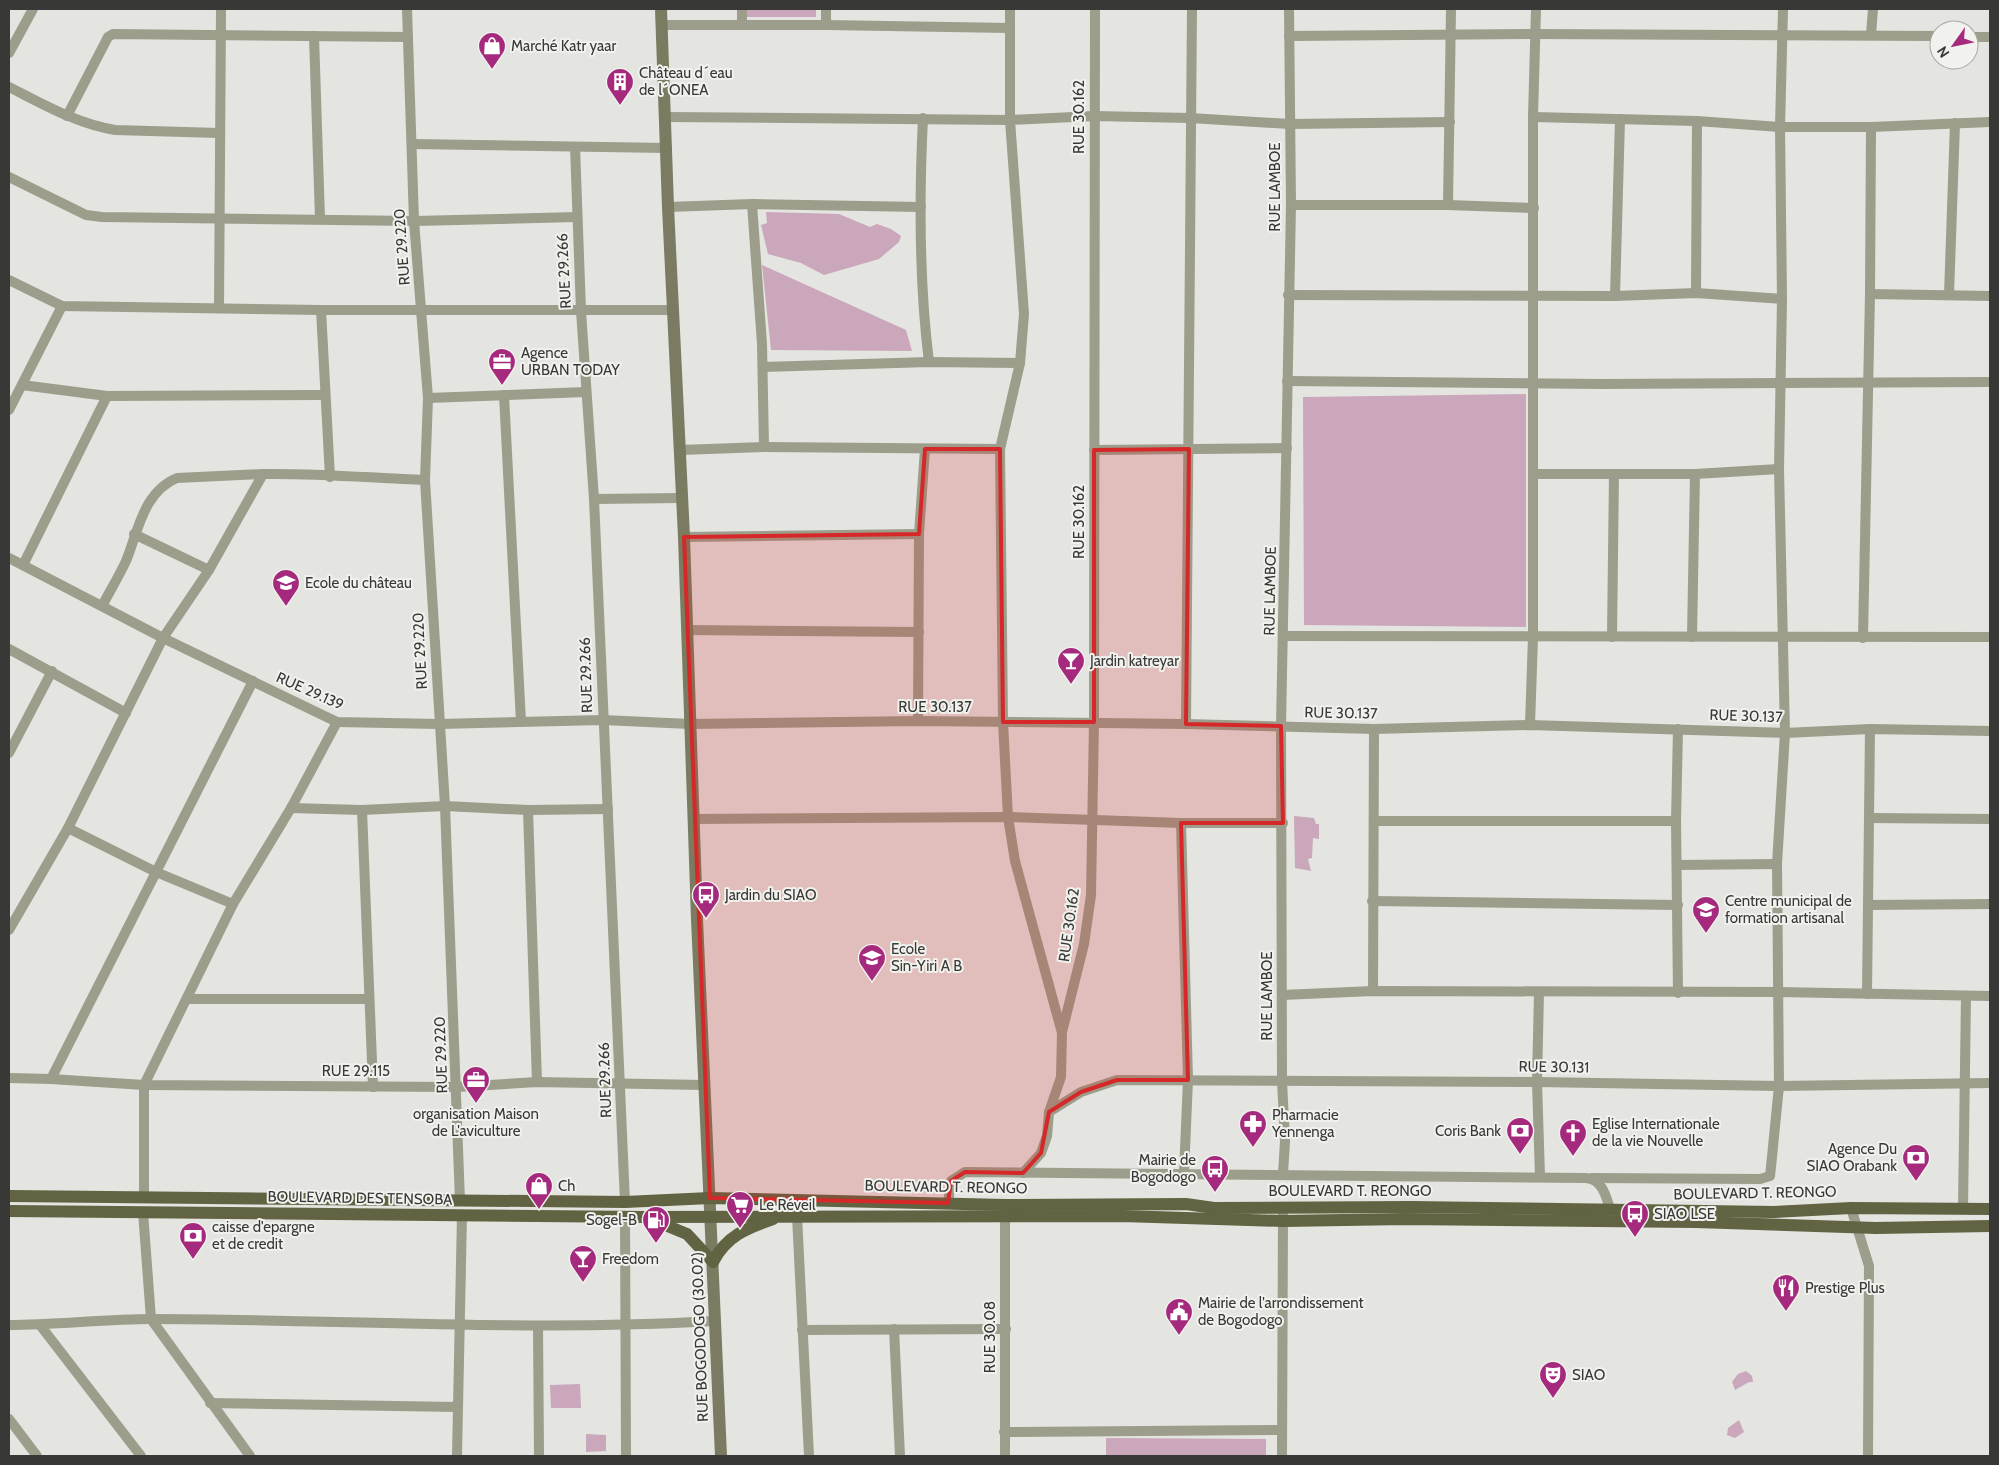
<svg xmlns="http://www.w3.org/2000/svg" width="1999" height="1465" viewBox="0 0 1999 1465" font-family="Cabin,sans-serif">
<style>
.green{fill:#caa7ba}
.lines{fill:none;stroke-linecap:round;stroke-linejoin:round}
.street{stroke:#9c9d8b;stroke-width:10}
.secondary{stroke:#7a7b60;stroke-width:12}
.primary{stroke:#616342;stroke-width:12}
.marked{fill:#d62828;fill-opacity:0.2;stroke:#d62828;stroke-width:4;stroke-linejoin:round}
.labels{text-anchor:middle;stroke-width:4;stroke-linejoin:round;paint-order:stroke}
.poi-label{font-size:15px;fill:#383937;stroke:#f1f1ed;text-anchor:start}
.street-label{font-size:15px;fill:#383937;stroke:#f1f1ed}
</style>
<rect width="100%" height="100%" fill="#e4e4e0"/>
<g class="green">
<rect x="744" y="9" width="72" height="8"/>
<polygon points="766,212 839,214 870,227 877,224 891,229 901,236 899,242 879,259 824,275 801,263 768,254 761,225 767,223"/>
<polygon points="762,265 906,330 912,351 771,350"/>
<polygon points="1526,394 1526,627 1304,625 1303,397"/>
<polygon points="1294,816 1314,818 1316,824 1319,824 1319,839 1313,838 1312,858 1308,859 1311,871 1295,868"/>
<polygon points="1746,1371 1752,1376 1753,1382 1749,1382 1735,1390 1732,1382 1738,1374"/>
<polygon points="580,1384 581,1408 551,1408 550,1385"/>
<polygon points="1739,1420 1744,1432 1735,1438 1727,1435 1728,1428"/>
<polygon points="586,1434 606,1435 606,1451 586,1452"/>
<polygon points="1106,1438 1266,1439 1266,1456 1106,1456"/>
</g>
<g class="lines">
<g class="street">
<polyline points="407,9 414,221 428,398 425,480 445,806 460,1201"/>
<polyline points="826,9 826,25"/>
<polyline points="1010,9 1010,120 1024,314 1020,363 1000,449 1003,722 1008,817 1015,861 1062,1033 1061,1077 1049,1112 1047,1136 1041,1153 1023,1173"/>
<polyline points="662,25 826,25 1010,28"/>
<polyline points="742,25 742,9"/>
<polyline points="1871,35 1873,9"/>
<polyline points="314,36 320,219"/>
<polyline points="1289,36 1536,34 1939,36"/>
<polyline points="1969,37 1990,37"/>
<polyline points="9,53 33,9"/>
<path d="M9 87C43 104 77 124 115 130L219 133"/>
<polyline points="67,116 108,37 113,34 408,37"/>
<polyline points="666,117 1010,120 1094,116 1190,118 1290,124 1450,122"/>
<polyline points="1533,117 1697,121 1780,127 1871,127 1990,122"/>
<path d="M923 118C919 199 919 282 929 362"/>
<polyline points="413,144 667,148"/>
<polyline points="575,147 581,311 594,499 625,1202"/>
<polyline points="9,177 86,215 102,217 414,221 577,217"/>
<polyline points="752,204 762,344 764,447"/>
<polyline points="1291,205 1448,205 1534,208"/>
<polyline points="1448,205 1451,9"/>
<polyline points="668,207 752,204 921,207"/>
<polyline points="9,280 62,306 321,310 673,310"/>
<polyline points="1696,293 1697,121"/>
<polyline points="1870,294 1990,296"/>
<polyline points="1288,295 1615,296 1696,293 1782,299"/>
<polyline points="1949,295 1955,123"/>
<polyline points="1615,296 1620,119"/>
<polyline points="219,308 221,9"/>
<polyline points="321,310 330,477"/>
<polyline points="763,367 929,362 1020,363"/>
<polyline points="1287,381 1601,384 1990,382"/>
<polyline points="22,385 107,396 325,395"/>
<polyline points="504,395 521,722"/>
<polyline points="428,398 586,392"/>
<polyline points="9,410 62,306"/>
<polyline points="680,450 764,447 1000,449"/>
<polyline points="1094,450 1287,448"/>
<polyline points="1533,474 1695,474 1779,469"/>
<polyline points="594,499 681,498"/>
<polyline points="134,534 209,570"/>
<polyline points="684,537 919,534"/>
<polyline points="9,558 163,638 337,722 439,724 603,720 690,724 918,721 1186,724 1374,729 1530,725 1785,733 1870,729 1990,731"/>
<polyline points="23,565 107,396"/>
<path d="M102 606C110 591 119 576 126 561 138 532 143 492 177 478L263 474"/>
<polyline points="687,630 919,632"/>
<polyline points="1285,636 1990,637"/>
<polyline points="1612,637 1614,474"/>
<polyline points="1692,637 1695,474"/>
<polyline points="1863,638 1870,294 1871,127"/>
<polyline points="9,649 126,713"/>
<polyline points="918,721 919,534 925,449"/>
<polyline points="1186,724 1192,9"/>
<polyline points="1530,725 1533,637 1533,117 1536,9"/>
<polyline points="1678,729 1676,821 1678,993"/>
<polyline points="9,753 52,671"/>
<polyline points="291,808 362,810 445,806 528,810 608,809"/>
<polyline points="362,810 373,1087"/>
<polyline points="528,810 537,1082"/>
<polyline points="1869,818 1990,819"/>
<polyline points="693,819 1008,817 1181,823 1283,823"/>
<polyline points="1375,821 1676,821"/>
<polyline points="1181,823 1188,1080 1184,1173"/>
<polyline points="68,828 156,872 233,904"/>
<polyline points="1677,865 1777,864"/>
<polyline points="1372,901 1678,905"/>
<polyline points="1868,905 1990,904"/>
<path d="M9 930 68 828 163 638 209 570 263 474C317 473 371 478 425 480"/>
<polyline points="1373,991 1374,729"/>
<polyline points="1539,992 1537,1082 1540,1177"/>
<polyline points="1867,994 1870,729"/>
<polyline points="1282,995 1373,991 1778,992 1990,996"/>
<polyline points="187,999 369,999"/>
<polyline points="1062,1032 1084,944 1091,895 1094,722 1095,9"/>
<polyline points="9,1078 51,1079 144,1085 457,1087 537,1082 704,1085"/>
<polyline points="51,1079 253,681"/>
<polyline points="1049,1112 1081,1092 1117,1080 1537,1082 1779,1086 1990,1083"/>
<polyline points="1283,1174 1285,1141 1282,1081 1281,726 1291,205 1289,9"/>
<polyline points="1592,1178 1760,1179 1770,1176 1771,1167 1779,1086 1777,864 1785,733 1779,469 1782,299 1780,127 1783,9"/>
<polyline points="144,1197 144,1085 233,904 291,808 337,722"/>
<path d="M948 1203 951 1181 965 1172 1586 1178C1602 1179 1606 1196 1610 1209"/>
<polyline points="1851,1208 1869,1266 1868,1456"/>
<polyline points="1963,1209 1966,996"/>
<polyline points="1005,1210 1005,1456"/>
<polyline points="143,1212 151,1319 250,1456"/>
<polyline points="625,1216 626,1456"/>
<polyline points="797,1216 809,1456"/>
<path d="M9 1325C57 1325 104 1319 152 1319 339 1319 526 1332 714 1321"/>
<polyline points="40,1325 141,1456"/>
<polyline points="538,1327 539,1456"/>
<polyline points="894,1329 900,1456"/>
<polyline points="802,1330 1006,1329"/>
<polyline points="210,1403 458,1407"/>
<polyline points="9,1419 37,1456"/>
<polyline points="1004,1432 1282,1430"/>
<polyline points="457,1456 462,1215"/>
<polyline points="1282,1456 1283,1215"/>
</g>
<polyline class="secondary" points="661,9 668,207 684,537 697,919 721,1456"/>
<g class="primary">
<polyline points="9,1196 625,1202 710,1198 1005,1205 1186,1204 1214,1208 1410,1207 1774,1212 1851,1208 1990,1209"/>
<polyline points="9,1211 646,1217 1122,1216 1283,1221 1405,1219 1696,1222 1876,1228 1990,1226"/>
<path d="M653 1220 687 1234 713 1262C726 1236 747 1228 773 1219"/>
</g>
</g>
<path class="marked" d="M925 449H1000L1003 722H1094V450L1189 449 1186 724 1281 726 1283 823H1181L1188 1080H1117L1081 1092 1049 1112 1041 1153 1023 1173 965 1172 951 1181 948 1203 710 1198 684 537 919 534Z"/>
<defs>
<symbol id="shop-pin" viewBox="-11 -11 22 30"><path d="M0 17L-7.5 6A9.5 9.5 0 1 1 7.5 6Z" fill="#a52a7e" stroke="#f1f1ed"/><path d="M-5-2.5h2.3a2.7 3.5 0 0 1 5.4 0H5L5.5 6h-11ZM-1.5-2.5h3a1.5 2.3 0 0 0-3 0Z" fill="#fff"/></symbol>
<symbol id="building-pin" viewBox="-11 -11 22 30"><path d="M0 17L-7.5 6A9.5 9.5 0 1 1 7.5 6Z" fill="#a52a7e" stroke="#f1f1ed"/><path d="M-4-6H4V6H1V3H-1V6H-4ZM-2.5-4.3h1.7v1.8h-1.7ZM.8-4.3h1.7v1.8H.8ZM-2.5-1h1.7V.8h-1.7ZM.8-1h1.7V.8H.8Z" fill="#fff"/></symbol>
<symbol id="office-pin" viewBox="-11 -11 22 30"><path d="M0 17L-7.5 6A9.5 9.5 0 1 1 7.5 6Z" fill="#a52a7e" stroke="#f1f1ed"/><path d="M-6-3h4V-5.5h4V-3h4V5H-6ZM-1-4.5V-3h2v-1.5ZM-6 0V1H6V0Z" fill="#fff"/></symbol>
<symbol id="school-pin" viewBox="-11 -11 22 30"><path d="M0 17L-7.5 6A9.5 9.5 0 1 1 7.5 6Z" fill="#a52a7e" stroke="#f1f1ed"/><path d="M0-5L7-2L0 1L-7-2ZM-4 1L0 2.5L4 1V4Q0 6-4 4Z" fill="#fff"/></symbol>
<symbol id="bar-pin" viewBox="-11 -11 22 30"><path d="M0 17L-7.5 6A9.5 9.5 0 1 1 7.5 6Z" fill="#a52a7e" stroke="#f1f1ed"/><path d="M-6-5H6L.8 .8V4.5H3.5V6h-7V4.5H-.8V.8Z" fill="#fff"/></symbol>
<symbol id="bus-pin" viewBox="-11 -11 22 30"><path d="M0 17L-7.5 6A9.5 9.5 0 1 1 7.5 6Z" fill="#a52a7e" stroke="#f1f1ed"/><path d="M-5-6H5V4H4V6H2V4H-2V6H-4V4H-5ZM-3.5-4V0h7V-4ZM-3.5 1.2v1.5H-2V1.2ZM2 1.2v1.5H3.5V1.2Z" fill="#fff"/></symbol>
<symbol id="pharmacy-pin" viewBox="-11 -11 22 30"><path d="M0 17L-7.5 6A9.5 9.5 0 1 1 7.5 6Z" fill="#a52a7e" stroke="#f1f1ed"/><path d="M-2-6h4v4h4v4h-4v4h-4v-4h-4v-4h4Z" fill="#fff"/></symbol>
<symbol id="bank-pin" viewBox="-11 -11 22 30"><path d="M0 17L-7.5 6A9.5 9.5 0 1 1 7.5 6Z" fill="#a52a7e" stroke="#f1f1ed"/><path d="M-6-4H6V4H-6ZM0-2.3a2.3 2.3 0 1 0 0 4.6a2.3 2.3 0 1 0 0-4.6Z" fill="#fff"/></symbol>
<symbol id="church-pin" viewBox="-11 -11 22 30"><path d="M0 17L-7.5 6A9.5 9.5 0 1 1 7.5 6Z" fill="#a52a7e" stroke="#f1f1ed"/><path d="M-1.2-6h2.4v3.5h3.3v2.4h-3.3V6h-2.4V-.1h-3.3v-2.4h3.3Z" fill="#fff"/></symbol>
<symbol id="supermarket-pin" viewBox="-11 -11 22 30"><path d="M0 17L-7.5 6A9.5 9.5 0 1 1 7.5 6Z" fill="#a52a7e" stroke="#f1f1ed"/><path d="M-6-5.5h2.5l.6 2H6L4.5 2H-2.5L-4.4-4H-6ZM-1.5 3.2a1.3 1.3 0 1 0 .1 0ZM3 3.2a1.3 1.3 0 1 0 .1 0Z" fill="#fff"/></symbol>
<symbol id="fuel-pin" viewBox="-11 -11 22 30"><path d="M0 17L-7.5 6A9.5 9.5 0 1 1 7.5 6Z" fill="#a52a7e" stroke="#f1f1ed"/><path d="M-5.5-6h7V0h2V4h1.3V-2.5L3-4.5l.8-.8L6-3V5H2.5V1h-1V6h-7ZM-4.2-4.7v3.2H.2V-4.7Z" fill="#fff"/></symbol>
<symbol id="restaurant-pin" viewBox="-11 -11 22 30"><path d="M0 17L-7.5 6A9.5 9.5 0 1 1 7.5 6Z" fill="#a52a7e" stroke="#f1f1ed"/><path d="M-5-6h1v4h1v-4h1v4h1v-4h1v5L-1.5 .5V6h-2V.5L-5-1ZM5-6V6H3V1.5H1.5Q1.5-4 5-6Z" fill="#fff"/></symbol>
<symbol id="civic-pin" viewBox="-11 -11 22 30"><path d="M0 17L-7.5 6A9.5 9.5 0 1 1 7.5 6Z" fill="#a52a7e" stroke="#f1f1ed"/><path d="M-.6-6.5H3V-4.5H.6V-3L4-1V1h2V6H-6V1h2V-1L-.6-3ZM-1.2 2.5V6h2.4V2.5Z" fill="#fff"/></symbol>
<symbol id="theatre-pin" viewBox="-11 -11 22 30"><path d="M0 17L-7.5 6A9.5 9.5 0 1 1 7.5 6Z" fill="#a52a7e" stroke="#f1f1ed"/><path d="M-5-5.5Q0-4 5-5.5V0Q5 5 0 6Q-5 5-5 0ZM-3.3-2.5H-1v1.5H-3.3ZM1-2.5H3.3v1.5H1ZM-2.8 1Q0 5.5 2.8 1Z" fill="#fff"/></symbol>
</defs>
<g fill-rule="evenodd">
<use href="#shop-pin" x="476" y="30" width="32" height="43"/>
<use href="#building-pin" x="604" y="66" width="32" height="43"/>
<use href="#office-pin" x="486" y="346" width="32" height="43"/>
<use href="#school-pin" x="270" y="567" width="32" height="43"/>
<use href="#bar-pin" x="1055" y="645" width="32" height="43"/>
<use href="#bus-pin" x="690" y="879" width="32" height="43"/>
<use href="#school-pin" x="1690" y="894" width="32" height="43"/>
<use href="#school-pin" x="856" y="942" width="32" height="43"/>
<use href="#office-pin" x="460" y="1064" width="32" height="43"/>
<use href="#pharmacy-pin" x="1237" y="1108" width="32" height="43"/>
<use href="#bank-pin" x="1504" y="1115" width="32" height="43"/>
<use href="#church-pin" x="1557" y="1117" width="32" height="43"/>
<use href="#bank-pin" x="1900" y="1142" width="32" height="43"/>
<use href="#bus-pin" x="1199" y="1153" width="32" height="43"/>
<use href="#shop-pin" x="523" y="1170" width="32" height="43"/>
<use href="#supermarket-pin" x="724" y="1189" width="32" height="43"/>
<use href="#bus-pin" x="1619" y="1198" width="32" height="43"/>
<use href="#fuel-pin" x="640" y="1204" width="32" height="43"/>
<use href="#bank-pin" x="177" y="1220" width="32" height="43"/>
<use href="#bar-pin" x="567" y="1243" width="32" height="43"/>
<use href="#restaurant-pin" x="1770" y="1272" width="32" height="43"/>
<use href="#civic-pin" x="1163" y="1296" width="32" height="43"/>
<use href="#theatre-pin" x="1537" y="1359" width="32" height="43"/>
</g>
<g class="labels">
<g class="poi-label">
<text x="511" y="51">Marché Katr yaar</text>
<text x="639" y="78">Château d´eau<tspan x="639" dy="17">de l´ONEA</tspan></text>
<text x="521" y="358">Agence<tspan x="521" dy="17">URBAN TODAY</tspan></text>
<text x="305" y="588">Ecole du château</text>
<text x="1090" y="666">Jardin katreyar</text>
<text x="725" y="900">Jardin du SIAO</text>
<text x="1725" y="906">Centre municipal de<tspan x="1725" dy="17">formation artisanal</tspan></text>
<text x="891" y="954">Ecole<tspan x="891" dy="17">Sin-Yiri A B</tspan></text>
<text x="476" y="1119" text-anchor="middle">organisation Maison<tspan x="476" dy="17">de L'aviculture</tspan></text>
<text x="1272" y="1120">Pharmacie<tspan x="1272" dy="17">Yennenga</tspan></text>
<text x="1592" y="1129">Eglise Internationale<tspan x="1592" dy="17">de la vie Nouvelle</tspan></text>
<text x="1501" y="1136" text-anchor="end">Coris Bank</text>
<text x="1897" y="1154" text-anchor="end">Agence Du<tspan x="1897" dy="17">SIAO Orabank</tspan></text>
<text x="1196" y="1165" text-anchor="end">Mairie de<tspan x="1196" dy="17">Bogodogo</tspan></text>
<text x="558" y="1191">Ch</text>
<text x="759" y="1210">Le Réveil</text>
<text x="1654" y="1219">SIAO LSE</text>
<text x="637" y="1225" text-anchor="end">Sogel-B</text>
<text x="212" y="1232">caisse d'epargne<tspan x="212" dy="17">et de credit</tspan></text>
<text x="602" y="1264">Freedom</text>
<text x="1805" y="1293">Prestige Plus</text>
<text x="1198" y="1308">Mairie de l'arrondissement<tspan x="1198" dy="17">de Bogodogo</tspan></text>
<text x="1572" y="1380">SIAO</text>
</g>
<g class="street-label">
<text transform="translate(1079 117) rotate(-90)" y="5">RUE 30.162</text>
<text transform="translate(1275 187) rotate(-90)" y="5">RUE LAMBOE</text>
<text transform="translate(402 247) rotate(-94)" y="5">RUE 29.220</text>
<text transform="translate(564 271) rotate(-93)" y="5">RUE 29.266</text>
<text transform="translate(1079 522) rotate(-90)" y="5">RUE 30.162</text>
<text transform="translate(1270 591) rotate(-89)" y="5">RUE LAMBOE</text>
<text transform="translate(420 651) rotate(-93)" y="5">RUE 29.220</text>
<text transform="translate(586 675) rotate(-92)" y="5">RUE 29.266</text>
<text transform="translate(310 691) rotate(24)" y="5">RUE 29.139</text>
<text x="935" y="712">RUE 30.137</text>
<text transform="translate(1341 713) rotate(1)" y="5">RUE 30.137</text>
<text transform="translate(1746 716) rotate(2)" y="5">RUE 30.137</text>
<text transform="translate(1069 925) rotate(-82)" y="5">RUE 30.162</text>
<text transform="translate(1267 996) rotate(-90)" y="5">RUE LAMBOE</text>
<text transform="translate(441 1055) rotate(-92)" y="5">RUE 29.220</text>
<text transform="translate(1554 1067) rotate(1)" y="5">RUE 30.131</text>
<text x="356" y="1076">RUE 29.115</text>
<text transform="translate(605 1080) rotate(-92)" y="5">RUE 29.266</text>
<text transform="translate(946 1187) rotate(1)" y="5">BOULEVARD T. REONGO</text>
<text x="1350" y="1196">BOULEVARD T. REONGO</text>
<text transform="translate(1755 1193) rotate(-1)" y="5">BOULEVARD T. REONGO</text>
<text transform="translate(360 1198) rotate(1)" y="5">BOULEVARD DES TENSOBA</text>
<text transform="translate(700 1337) rotate(-92)" y="5">RUE BOGODOGO (30.02)</text>
<text transform="translate(990 1337) rotate(-90)" y="5">RUE 30.08</text>
</g>
</g>
<rect width="1999" height="1465" fill="none" stroke="#383937" stroke-width="20"/>
<g transform="translate(1954 45) rotate(237)"><circle r="24" fill="#f1f1ed" stroke="#a7a7a4"/>
<path d="M0-4L9 19L0 12L-9 19Z" fill="#a52a7e"/>
<text y="-8" font-size="14" font-weight="bold" text-anchor="middle" fill="#383937">N</text>
</g>
</svg>
